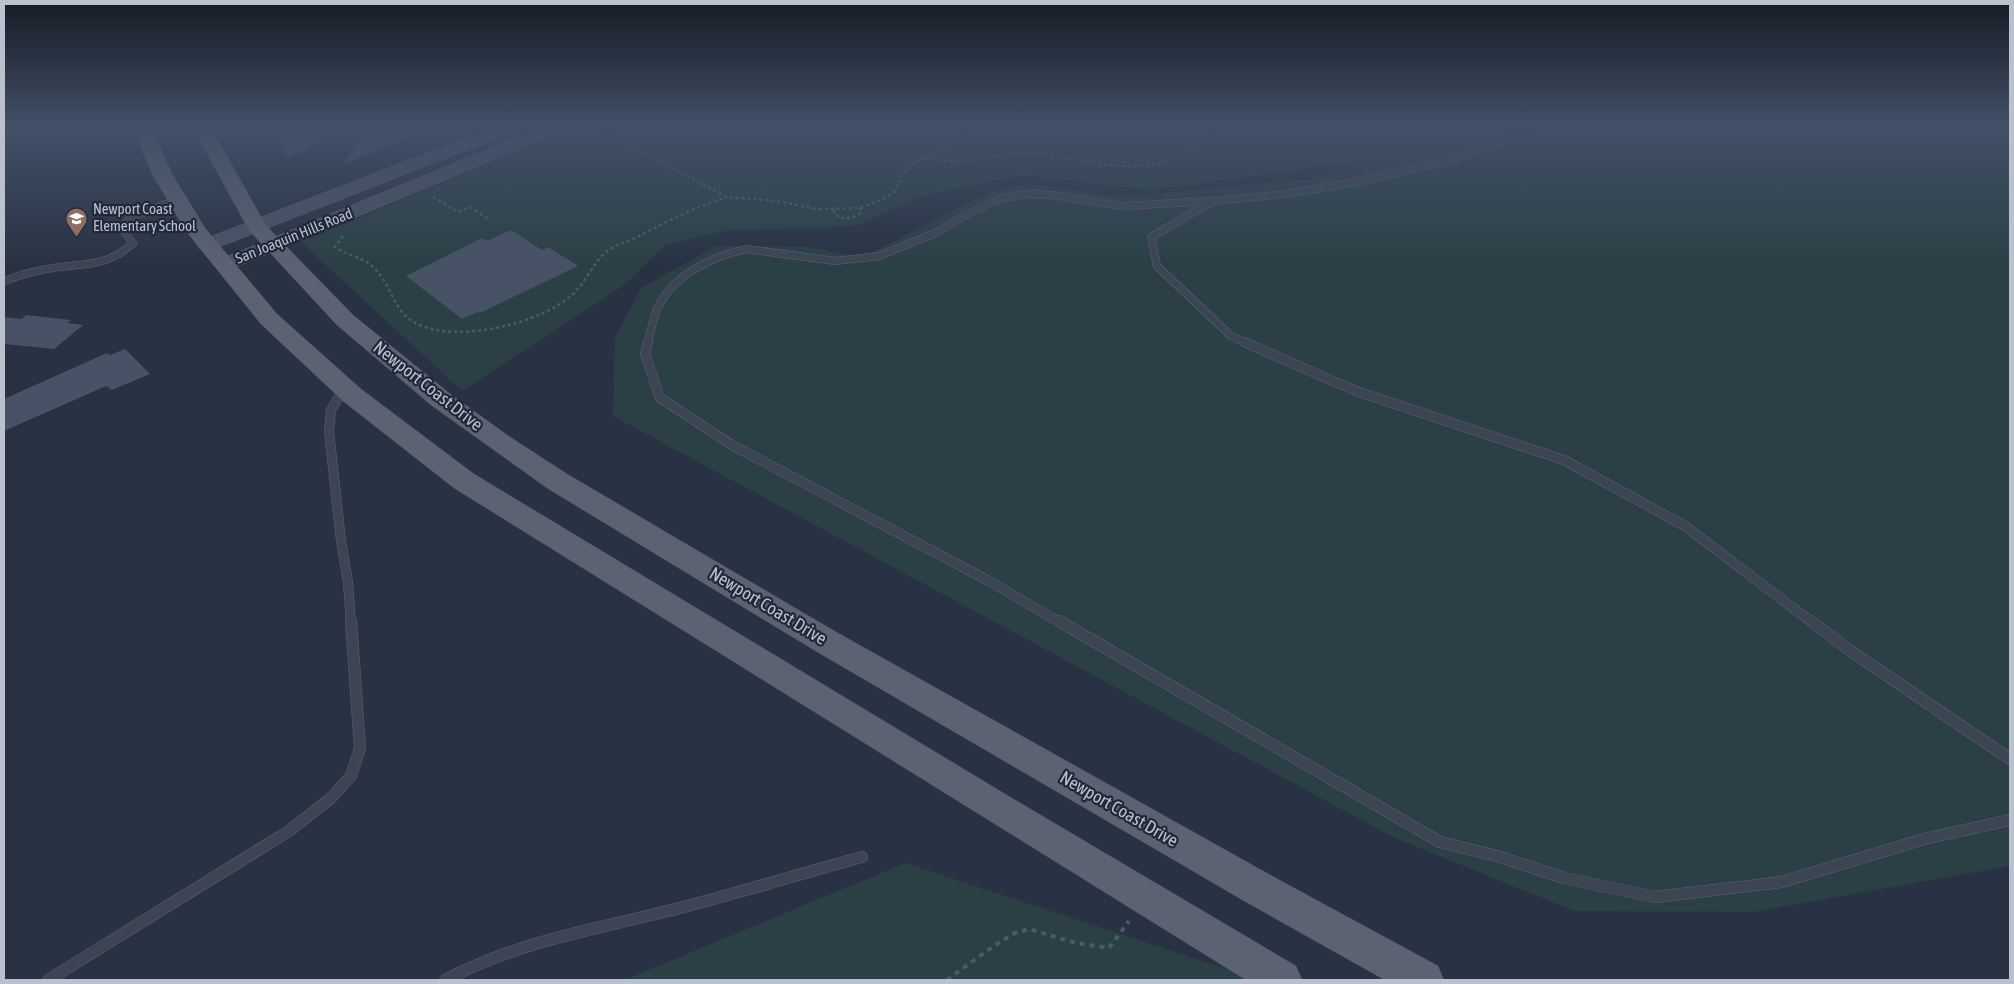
<svg xmlns="http://www.w3.org/2000/svg" width="2014" height="984" viewBox="0 0 2014 984" font-family="'Asap Condensed',sans-serif">
<style>
.green{fill:#2a4045}
.building{fill:#475266}
.lines{fill:none;stroke-linecap:round;stroke-linejoin:round}
.service-far2-casing{stroke:#5b6271;stroke-width:8}
.service-far1-casing{stroke:#5b6271;stroke-width:10}
.service-casing{stroke:#5b6271;stroke-width:12}
.secondary-casing{stroke:#5b6271;stroke-width:1}
.primary-casing{stroke:#464d5d;stroke-width:1}
.path-far1{stroke:#495d61;stroke-width:2.5;stroke-dasharray:3 3;stroke-linecap:butt}
.path{stroke:#495d61;stroke-width:4;stroke-dasharray:5 5;stroke-linecap:butt}
.service-far2{stroke:#3d4554;stroke-width:7}
.service-far1{stroke:#3d4554;stroke-width:9}
.service{stroke:#3d4554;stroke-width:11}
.secondary{fill:#4b5366;fill-rule:evenodd}
.primary{fill:#5b6373;fill-rule:evenodd}
.labels{text-anchor:middle;stroke-width:4.5;stroke-linejoin:round;paint-order:stroke}
.far-poi-label{font-size:15px;fill:#bac0cd;stroke:#212939;text-anchor:start}
.far-street-label{font-size:15px;fill:#bac0cd;stroke:#212939}
.street-label{font-size:18px;fill:#bac0cd;stroke:#212939}
</style>
<rect width="100%" height="100%" fill="#283244"/>
<g class="green">
<polygon points="580,126 1472,126 1423,146 1490,126 2010,126 2010,866 1753,912 1575,911 1395,838 613,416 615,337 641,288 716,246 811,247 861,258 988,193 1028,184 1122,197 1313,179 1376,159 1149,190 1023,175 921,196 861,224 815,229 728,230 666,245 623,286 462,391 301,242"/>
<polygon points="905,863 1260,980 624,980"/>
</g>
<g class="building">
<polygon points="273,126 337,126 304,152 287,156"/>
<polygon points="383,126 438,127 343,164 369,127"/>
<polygon points="511,230 542,250 548,247 578,266 480,313 478,312 462,319 406,276 482,238 487,241"/>
<polygon points="26,315 71,320 67,323 83,325 54,349 4,344 4,317 22,319"/>
<polygon points="125,349 150,374 112,390 106,386 4,431 4,399 107,353 110,355"/>
</g>
<g class="lines">
<defs>
<g id="service-far2">
<polyline points="1209,203 1151,237 1157,266 1231,336 1246,343"/>
<path d="M4 281C20 275 36 270 53 268 85 263 108 267 133 243L125 233 124 225 130 218 176 200"/>
<path d="M648 343C651 331 653 316 659 305 675 274 714 256 746 249L835 261 879 256 940 231 962 217 999 199 1025 194 1052 195 1123 206 1212 201 1285 194 1357 182 1454 159 1544 126"/>
</g>
<g id="service-far1">
<polyline points="648,342 645,354 660,398 732,445 989,581 1061,623"/>
<polyline points="1244,342 1356,391 1564,460 1685,526 1813,623"/>
<polyline points="344,388 331,410 329,431 341,541 348,583 351,623"/>
</g>
<g id="service">
<polyline points="1059,621 1440,842 1497,856 1564,878 1655,897 1782,882 1924,839 2010,820"/>
<polyline points="1811,621 1852,652 2010,759"/>
<polyline points="48,980 289,831 330,799 351,776 360,748 351,621"/>
<path d="M445 980C520 941 592 930 672 910 736 894 799 874 862 857"/>
</g>
<g id="secondary">
<polygon points="497,126 520,126 518,130 214,249 207,251 200,249 197,245 200,241"/>
<polygon points="545,126 567,126 565,130 231,269 224,271 217,269 214,265 217,261"/>
</g>
<g id="primary">
<polygon points="133,126 151,126 172,174 205,228 277,314 361,389 474,474 1010,797 1296,966 1302,980 1246,980 454,488 343,401 261,324 186,231 152,174"/>
<polygon points="192,126 210,126 265,224 280,240 353,315 449,393 507,435 567,474 836,632 1272,876 1438,966 1444,980 1385,980 1246,902 814,650 547,488 431,405 337,325 249,230"/>
</g>
</defs>
<use href="#service-far2" class="service-far2-casing"/>
<use href="#service-far1" class="service-far1-casing"/>
<use href="#service" class="service-casing"/>
<use href="#secondary" class="secondary-casing"/>
<use href="#primary" class="primary-casing"/>
<g class="path-far1">
<polyline points="591,126 727,197 777,201 816,209 860,208 887,197 896,190 901,175 908,168 979,126"/>
<polyline points="577,132 590,126"/>
<polyline points="607,134 624,126"/>
<polyline points="1219,142 1212,132 1221,126"/>
<path d="M926 158C958 168 988 153 1021 153 1066 153 1112 174 1158 163 1178 158 1196 146 1213 136"/>
<polyline points="433,197 458,212 470,207 490,220"/>
<polyline points="833,210 839,218 851,218 861,213 860,208"/>
<path d="M343 236 335 247C346 255 362 257 372 266 394 285 391 314 422 326 462 342 542 323 573 294 586 282 593 263 606 252 614 245 627 242 637 237 666 222 695 207 727 197"/>
</g>
<polyline class="path" points="947,980 995,945 1015,933 1029,929 1076,943 1109,948 1129,921"/>
<use href="#service-far2" class="service-far2"/>
<use href="#service-far1" class="service-far1"/>
<use href="#service" class="service"/>
<use href="#secondary" class="secondary"/>
<use href="#primary" class="primary"/>
</g>
<linearGradient id="sky" x2="0" y2="1"><stop stop-color="#161c25"/><stop offset="0.48" stop-color="#424f67"/><stop offset="1" stop-color="#424f67" stop-opacity="0"/></linearGradient>
<rect width="2014" height="264" fill="url(#sky)"/>
<defs>
<symbol id="school-pin" viewBox="-11 -11 22 30"><path d="M0 17L-7.5 6A9.5 9.5 0 1 1 7.5 6Z" fill="#8d6e63" stroke="#212939"/><path d="M0-5L7-2L0 1L-7-2ZM-4 1L0 2.5L4 1V4Q0 6-4 4Z" fill="#fff"/></symbol>
</defs>
<g fill-rule="evenodd">
<use href="#school-pin" x="64" y="206" width="25" height="34"/>
</g>
<g class="labels">
<g class="far-poi-label">
<text x="93" y="214">Newport Coast<tspan x="93" dy="17">Elementary School</tspan></text>
</g>
<g class="far-street-label">
<text transform="translate(294 236) rotate(-22)" y="5">San Joaquin Hills Road</text>
</g>
<g class="street-label">
<text transform="translate(428 386) rotate(38)" y="6">Newport Coast Drive</text>
<text transform="translate(768 606) rotate(31)" y="6">Newport Coast Drive</text>
<text transform="translate(1119 809) rotate(30)" y="6">Newport Coast Drive</text>
</g>
</g>
<rect width="2014" height="984" fill="none" stroke="#bac0cd" stroke-width="10"/>
</svg>
